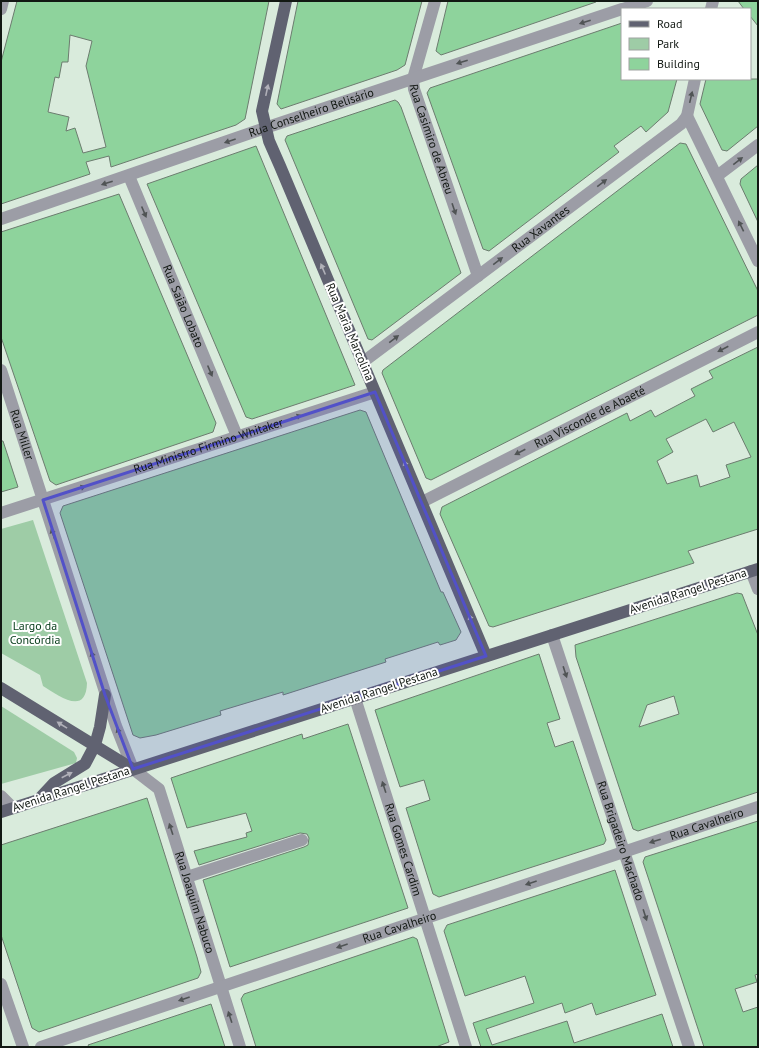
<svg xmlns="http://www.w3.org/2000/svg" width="759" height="1048" viewBox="0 0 759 1048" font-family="'PT Sans',sans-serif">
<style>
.green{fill:#9ecca6}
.building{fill:#8ed39c;stroke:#6c7c6f;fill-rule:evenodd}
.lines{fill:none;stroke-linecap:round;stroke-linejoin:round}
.minor{stroke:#9c9da6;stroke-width:12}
.major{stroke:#606271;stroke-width:12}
.oneway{fill:#505455}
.oneway2{fill:#b0b0b8}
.marked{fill:#5251c8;fill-opacity:0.2;stroke:#5251c8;stroke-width:3;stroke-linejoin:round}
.labels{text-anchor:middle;stroke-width:4;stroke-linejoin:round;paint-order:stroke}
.street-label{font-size:12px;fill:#121813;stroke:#fff}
.park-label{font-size:12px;fill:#053b19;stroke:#fff}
</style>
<rect width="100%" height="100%" fill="#d9ebdc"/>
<g class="green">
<path d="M33 520 87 683C86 717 58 695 43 686L40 675 1 653V529Z"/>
<polygon points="1,706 74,752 77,758 76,763 1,784"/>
</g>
<g class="building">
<path d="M17 1H269L245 119 236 125 111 167 109 156 86 162 90 174 1 204V62ZM70 35 92 41 86 66 106 147 83 153 75 128 66 131 69 117 48 112 55 77 59 78 62 62H68Z"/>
<polygon points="298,1 422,1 405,65 397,70 281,109 277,104"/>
<polygon points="448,1 596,1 596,2 441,55 436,51"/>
<polygon points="738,1 758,1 758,26 750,16 750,9 744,9"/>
<polygon points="622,23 622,79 677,79 668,112 646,132 641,126 614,146 619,152 489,251 483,249 427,93 430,88"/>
<polygon points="706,79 758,79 758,126 727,151 722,150 700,104"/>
<polygon points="395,100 398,102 401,107 461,273 372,340 368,339 285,140 287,136"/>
<polygon points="680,143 686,144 758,291 758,315 431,480 426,478 382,373 383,370"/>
<polygon points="256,146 355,385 252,419 246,417 147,184"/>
<polygon points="758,165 758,222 740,184 741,179"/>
<polygon points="119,194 216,423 213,432 56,485 50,481 1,337 1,232"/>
<path d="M758 347V529L688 551 694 563 493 627 489 626 440 514 442 507 627 413 630 421 651 410 655 417 695 396 691 389 713 378 709 371ZM706 419 713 432 734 422 751 457 726 465 730 477 700 487 697 475 667 484 657 461 673 452 666 439Z"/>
<polygon points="360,410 366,412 441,592 443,592 461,632 456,640 440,645 438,642 385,659 386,662 283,695 283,692 220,711 221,715 156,735 140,738 133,735 60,513 63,506"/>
<polygon points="1,441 3,441 18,487 1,492"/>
<path d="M737 593 742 594 758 635V792L638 831 633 829 576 657 575 645ZM674 696 679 714 639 727 647 705Z"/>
<polygon points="539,654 560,719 547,723 555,747 573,741 606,840 604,844 439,897 433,894 406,808 430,800 424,780 400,787 375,710"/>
<polygon points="348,724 408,908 230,967 203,880 304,847 308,845 309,838 307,834 300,833 199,865 194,851 247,837 246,833 252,831 246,813 187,828 171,778 302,734 303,739"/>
<polygon points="147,798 197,957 201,972 198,978 39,1032 32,1028 1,935 1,845"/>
<polygon points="758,821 758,974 755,975 757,982 735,989 743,1012 758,1007 758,1047 704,1047 643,862 645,857"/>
<polygon points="615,870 656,995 596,1015 592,1003 565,1013 562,1003 486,1029 492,1045 567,1021 574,1043 662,1014 673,1047 481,1047 473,1023 534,1003 525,976 465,996 444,931 447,925"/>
<polygon points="413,937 417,939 449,1042 436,1047 256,1047 241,999 244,994"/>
<polygon points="211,1004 225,1047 89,1047 88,1045"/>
</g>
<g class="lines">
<g class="minor">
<path id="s1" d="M435 1 413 79 414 89 478 276"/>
<polyline points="1,9 3,1"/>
<polyline points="623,9 647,1"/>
<polyline points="711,9 713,1"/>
<polyline points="687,116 758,261"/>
<path id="s2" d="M129 176 237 436"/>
<polyline points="717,176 758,145"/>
<path id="s3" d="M1 219 265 128 622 9"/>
<path id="s4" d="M363 362 681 124 687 116 695 79"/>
<path id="s5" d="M1 370 116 726 133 769 159 789 240 1047"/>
<path id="s6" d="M422 502 758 332"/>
<path id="s7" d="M1 513 375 392"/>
<polyline points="751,571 758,589"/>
<path id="s8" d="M552 635 689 1047"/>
<path id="s9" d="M355 698 466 1047"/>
<polyline points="1,796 13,808"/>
<polyline points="187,877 302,840"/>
<polyline points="1,984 23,1047"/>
<path id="s10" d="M41 1047 758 807"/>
</g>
<g class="major">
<polyline points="286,1 262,111 269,141 280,166 486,656"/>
<polyline points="1,688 133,769"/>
<polyline points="40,798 54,783 85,764 95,745 100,727 105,695"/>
<polyline points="1,812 758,569"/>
</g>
</g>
<defs><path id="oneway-solid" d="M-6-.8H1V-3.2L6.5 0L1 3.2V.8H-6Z"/></defs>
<g class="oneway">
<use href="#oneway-solid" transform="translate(585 22) rotate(162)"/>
<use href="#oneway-solid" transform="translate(462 62) rotate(162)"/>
<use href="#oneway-solid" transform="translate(691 97) rotate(-77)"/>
<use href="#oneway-solid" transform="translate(230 141) rotate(161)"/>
<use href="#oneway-solid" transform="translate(738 161) rotate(-38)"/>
<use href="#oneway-solid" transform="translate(107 183) rotate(162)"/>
<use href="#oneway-solid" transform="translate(602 183) rotate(-37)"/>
<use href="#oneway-solid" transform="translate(454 209) rotate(71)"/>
<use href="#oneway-solid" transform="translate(144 212) rotate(67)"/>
<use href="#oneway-solid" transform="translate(741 226) rotate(-116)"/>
<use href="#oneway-solid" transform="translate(498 261) rotate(-37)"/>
<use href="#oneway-solid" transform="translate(394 339) rotate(-37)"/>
<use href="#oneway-solid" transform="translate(723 349) rotate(153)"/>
<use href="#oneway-solid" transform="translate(210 371) rotate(67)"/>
<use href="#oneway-solid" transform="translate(296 417) rotate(-18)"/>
<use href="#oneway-solid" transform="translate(520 452) rotate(153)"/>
<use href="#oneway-solid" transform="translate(80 488) rotate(-18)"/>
<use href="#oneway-solid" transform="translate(53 534) rotate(-108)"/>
<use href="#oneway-solid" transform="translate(93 657) rotate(-108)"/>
<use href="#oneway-solid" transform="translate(565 672) rotate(72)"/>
<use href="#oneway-solid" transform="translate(119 733) rotate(-111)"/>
<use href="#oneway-solid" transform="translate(384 787) rotate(-108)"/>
<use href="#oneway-solid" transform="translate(171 829) rotate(-108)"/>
<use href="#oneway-solid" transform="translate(655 841) rotate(162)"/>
<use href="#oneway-solid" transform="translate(531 883) rotate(161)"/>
<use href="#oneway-solid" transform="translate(645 915) rotate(72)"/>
<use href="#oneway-solid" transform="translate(342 946) rotate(161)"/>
<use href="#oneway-solid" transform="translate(184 999) rotate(161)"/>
<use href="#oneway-solid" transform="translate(230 1017) rotate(-108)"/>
</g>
<g class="oneway2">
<use href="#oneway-solid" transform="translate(267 90) rotate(-78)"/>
<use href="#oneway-solid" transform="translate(323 269) rotate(-113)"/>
<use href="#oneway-solid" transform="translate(406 466) rotate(-113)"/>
<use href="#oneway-solid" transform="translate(471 620) rotate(-113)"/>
<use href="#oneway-solid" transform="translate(62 725) rotate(-148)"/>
<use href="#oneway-solid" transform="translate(67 775) rotate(-27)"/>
</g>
<path class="marked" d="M375 392 486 656 133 769 105 695 43 500Z"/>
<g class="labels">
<g class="street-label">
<text dy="4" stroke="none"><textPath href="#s3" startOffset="328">Rua Conselheiro Belisário</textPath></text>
<text dy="4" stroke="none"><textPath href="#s1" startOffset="144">Rua Casimiro de Abreu</textPath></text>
<text dy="4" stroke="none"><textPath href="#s4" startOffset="222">Rua Xavantes</textPath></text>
<text dy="4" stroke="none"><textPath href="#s2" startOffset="141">Rua Saião Lobato</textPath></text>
<text transform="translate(350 332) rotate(67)" y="4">Rua Maria Marcolina</text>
<text dy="4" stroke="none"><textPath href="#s6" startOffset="188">Rua Visconde de Abaeté</textPath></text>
<text dy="4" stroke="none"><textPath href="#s5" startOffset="68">Rua Miller</textPath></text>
<text dy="4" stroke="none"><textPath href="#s7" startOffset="218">Rua Ministro Firmino Whitaker</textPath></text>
<text transform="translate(688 591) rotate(-18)" y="4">Avenida Rangel Pestana</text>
<text transform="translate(379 690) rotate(-18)" y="4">Avenida Rangel Pestana</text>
<text transform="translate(71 789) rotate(-18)" y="4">Avenida Rangel Pestana</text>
<text dy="4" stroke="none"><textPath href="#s10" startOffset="702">Rua Cavalheiro</textPath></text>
<text dy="4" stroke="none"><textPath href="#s8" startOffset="217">Rua Brigadeiro Machado</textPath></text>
<text dy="4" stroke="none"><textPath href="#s9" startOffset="159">Rua Gomes Cardim</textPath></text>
<text dy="4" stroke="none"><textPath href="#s5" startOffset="572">Rua Joaquim Nabuco</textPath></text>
<text dy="4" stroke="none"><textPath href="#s10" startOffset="378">Rua Cavalheiro</textPath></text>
</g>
<g class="park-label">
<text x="35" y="630">Largo da<tspan x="35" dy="14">Concórdia</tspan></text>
</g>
</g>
<rect width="759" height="1048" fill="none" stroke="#121813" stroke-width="4"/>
<rect x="621" y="8" width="130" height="72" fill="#ffffff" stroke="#a0a3a1"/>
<rect x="629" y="21" width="20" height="6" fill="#606271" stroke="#a0a3a1"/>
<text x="657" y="28" font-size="12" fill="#121813">Road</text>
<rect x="629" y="38" width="20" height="12" fill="#9ecca6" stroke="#a0a3a1"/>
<text x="657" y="48" font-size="12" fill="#121813">Park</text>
<rect x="629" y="58" width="20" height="12" fill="#8ed39c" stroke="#a0a3a1"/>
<text x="657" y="68" font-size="12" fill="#121813">Building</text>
</svg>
